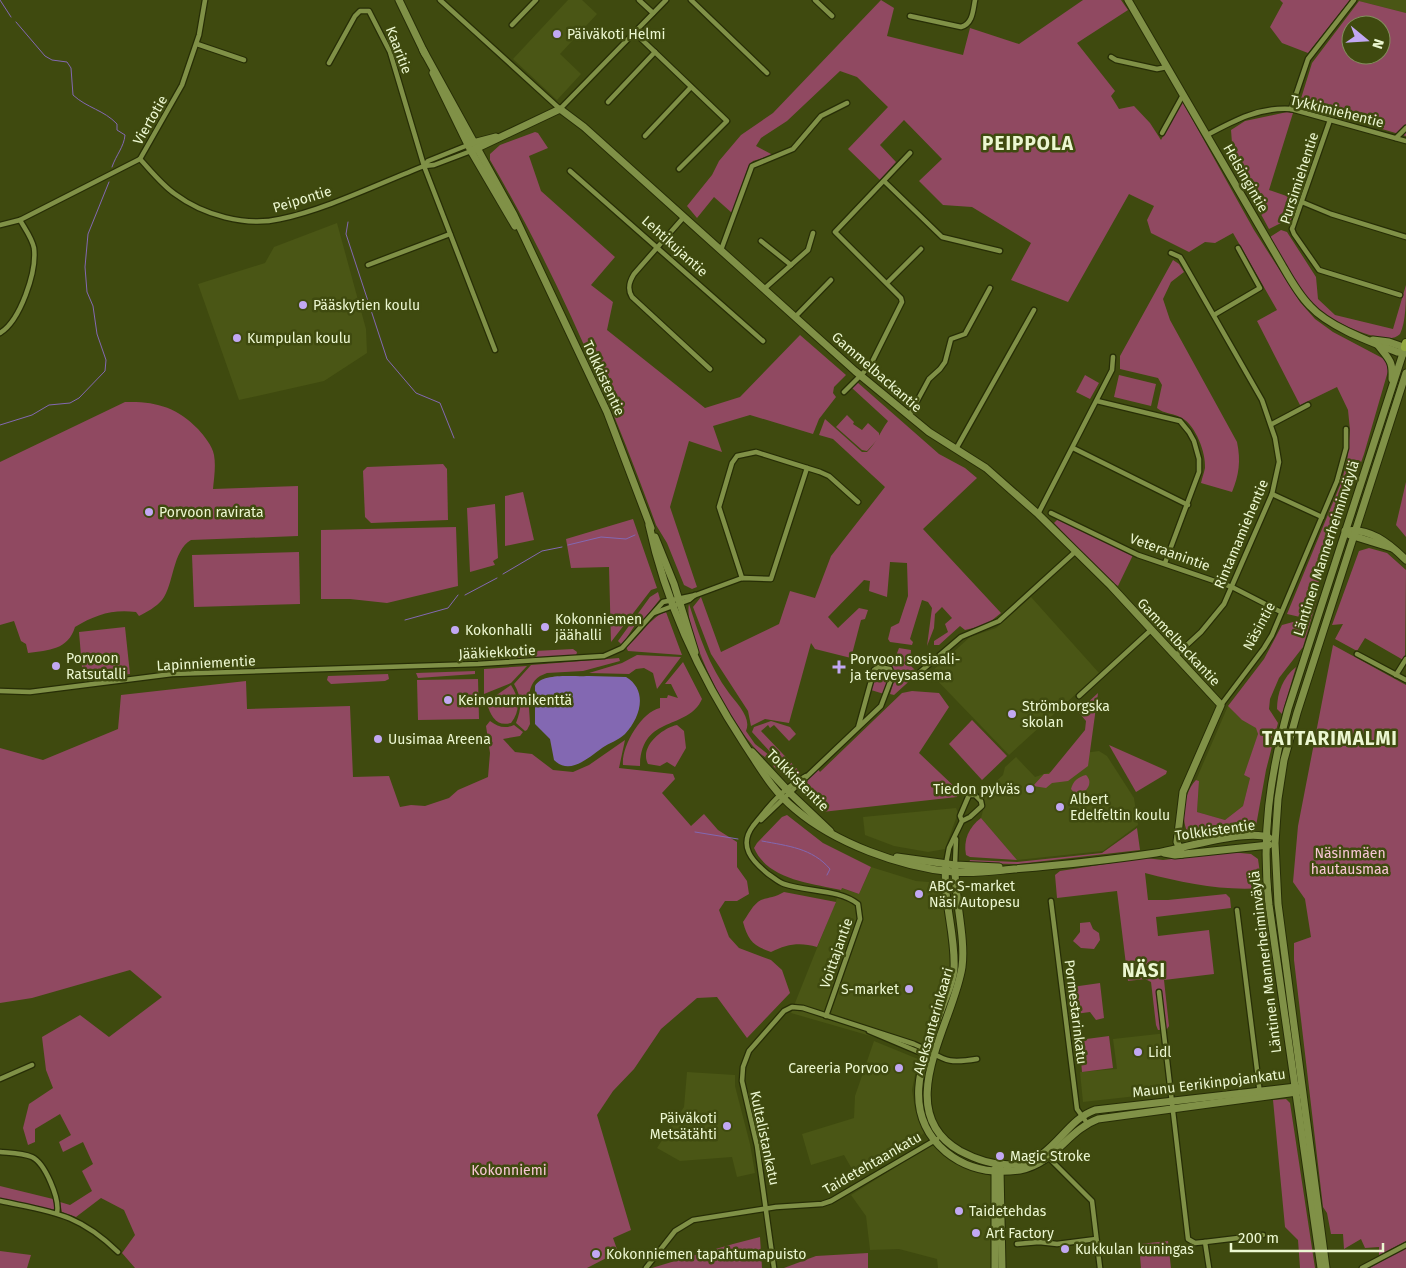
<svg xmlns="http://www.w3.org/2000/svg" width="1406" height="1268" viewBox="0 0 1406 1268" font-family="'Fira Sans',sans-serif">
<style>
.built{fill:#4a5615}
.green{fill:#904961;fill-rule:evenodd}
.water{fill:#8368b2}
.lines{fill:none;stroke-linecap:round;stroke-linejoin:round}
.stream{stroke:#8368b2;stroke-width:1}
.street-casing{stroke:#272e06;stroke-width:7}
.secondary-casing{stroke:#272e06;stroke-width:9}
.primary-casing{stroke:#272e06;stroke-width:10}
.street{stroke:#809147;stroke-width:4.5}
.secondary{stroke:#809147;stroke-width:7}
.primary{stroke:#92a73f;stroke-width:8}
.poi-dot{fill:#c2a8f3;stroke:#3f4a0f;stroke-width:2}
.labels{text-anchor:middle;stroke-width:5;stroke-linejoin:round;paint-order:stroke}
.poi-label{font-size:14px;fill:#ecf7d1;stroke:#3f4a0f;text-anchor:start}
.street-label{font-size:14px;fill:#ecf7d1;stroke:#3f4a0f}
.park-label{font-size:14px;fill:#f8c7d5;stroke:#3f4a0f}
.district-label{font-size:19px;font-weight:bold;letter-spacing:1px;fill:#ecf7d1;stroke:#3f4a0f}
</style>
<rect width="100%" height="100%" fill="#3f4a0f"/>
<g class="built">
<polygon points="568,0 582,0 597,14 560,54 581,74 557,100 513,59"/>
<polygon points="1358,0 1406,0 1406,13 1359,1"/>
<polygon points="337,223 366,329 367,353 324,381 239,400 198,284 265,263 274,247"/>
<polygon points="1031,597 1099,673 1009,755 930,673 970,637 996,628"/>
<polygon points="1228,706 1242,720 1257,728 1258,735 1244,775 1250,778 1243,806 1225,820 1197,812 1199,781 1196,780"/>
<polygon points="1099,751 1107,756 1134,798 1138,825 1103,851 1017,860 981,818 985,803 981,795 1003,775 1005,767 1016,757 1035,777 1056,770 1069,755"/>
<polygon points="956,808 958,813 945,849 928,852 894,846 865,835 863,817"/>
<polygon points="871,867 916,881 942,883 951,968 919,1056 881,1039 791,1013 841,888 859,894"/>
<polygon points="1167,1033 1173,1092 1083,1102 1080,1072 1117,1069 1113,1039"/>
<polygon points="874,1041 918,1059 912,1090 915,1109 924,1133 909,1145 856,1176 844,1155 811,1165 802,1134 854,1118 855,1096"/>
<polygon points="687,1072 735,1075 735,1086 750,1144 755,1173 737,1177 732,1157 680,1161 657,1148 684,1107"/>
<polygon points="934,1143 952,1160 963,1167 991,1176 992,1268 938,1268 937,1259 899,1249 870,1250 866,1216 851,1195"/>
</g>
<g class="green">
<polygon points="881,0 894,8 887,36 963,55 970,28 1019,44 1083,0 1121,0 1128,10 1077,43 1115,91 1111,96 1119,109 1134,106 1150,123 1161,140 1182,101 1254,230 1300,302 1315,319 1333,332 1386,360 1388,371 1364,454 1318,584 1300,617 1287,614 1341,483 1347,462 1350,430 1348,410 1337,387 1300,405 1257,321 1277,310 1233,233 1215,243 1205,242 1189,252 1151,233 1147,220 1154,206 1129,194 1068,302 1011,280 1031,243 972,207 943,205 919,181 942,159 904,120 880,145 896,162 880,180 848,149 888,107 857,77 840,71 787,121 761,138 756,146 773,155 753,161 749,165 732,213 714,197 697,218 687,206 712,175 719,161 741,135 773,113"/>
<polygon points="1280,0 1350,0 1308,53 1282,43 1270,27 1283,3"/>
<path d="M1359 1 1406 13V136L1299 105 1312 63ZM1351 25H1381V55H1351Z"/>
<polygon points="1287,112 1293,113 1269,190 1298,200 1290,223 1285,221 1269,229 1225,148 1232,143 1231,130 1245,121"/>
<path d="M535 132 538 133 548 148 529 156 541 191 615 257 591 285 613 302 607 330 705 408 740 397 800 335 846 375 834 387 833 393 836 397 819 419 813 434 750 415 713 426 722 452 689 441 670 507 697 587 692 589 684 585 667 543 656 525C610 399 558 276 490 160V154L500 145Z"/>
<path d="M1281 230 1287 232 1316 277 1318 299 1335 315 1393 329 1406 285C1406 300 1406 322 1400 334 1387 349 1328 319 1316 308 1296 289 1284 260 1270 237Z"/>
<path d="M1173 260 1179 264 1184 272 1171 282 1163 299 1170 320 1237 442C1241 461 1239 475 1232 492L1201 483C1202 478 1204 473 1205 468 1206 453 1196 426 1182 418 1174 413 1164 414 1157 408L1162 385 1158 378 1120 369V356Z"/>
<polygon points="1085,375 1099,383 1090,399 1076,392"/>
<polygon points="1119,375 1156,384 1151,406 1114,397"/>
<path d="M857 382 939 454 965 468 977 478 923 529 1001 613 986 625 965 630 960 626 939 645H934V641L948 632 945 624 952 618 942 607 935 614 934 628 927 646 932 608 928 602 922 600 910 639 913 642 912 645 890 642 888 639 891 627 899 623 908 596 907 563 890 562 887 597 869 591 870 581 864 580 828 617 838 628 859 608 868 610 865 619 861 620 851 658 815 649 811 643 789 723 765 719 751 726 748 711 711 654 693 607 701 597 721 652 779 624 790 591 815 598 831 556 885 487 833 439 819 435 825 419 862 452H867C877 442 880 432 888 421L852 388Z"/>
<path d="M125 402C155 401 177 407 198 429 204 436 212 445 214 455 216 466 214 478 213 489L298 486V536L191 540C172 551 174 585 162 600 156 607 147 612 139 616L136 612C112 609 95 615 75 627 68 650 49 650 28 653L26 644 21 641 14 621 0 625V462Z"/>
<polygon points="847,415 854,422 853,424 862,430 868,423 879,433 879,438 867,451 862,450 836,427"/>
<polygon points="443,464 447,469 448,520 371,523 365,517 363,471 367,467"/>
<polygon points="1406,482 1406,537 1396,525"/>
<polygon points="523,492 534,540 505,546 505,496"/>
<polygon points="495,504 498,558 493,561 495,565 470,572 467,508"/>
<polygon points="633,519 657,588 651,590 611,642 609,567 571,568 566,539"/>
<polygon points="1058,519 1133,555 1118,586 1108,579 1054,523"/>
<polygon points="456,527 458,586 387,603 350,599 321,599 321,530"/>
<polygon points="1369,548 1387,553 1406,570 1405,661 1365,638 1357,651 1335,639 1343,624 1332,625 1359,551"/>
<polygon points="299,552 300,604 194,607 192,555"/>
<polygon points="658,592 660,599 646,617 635,625 622,645 618,641 650,597"/>
<path d="M1319 592 1303 647 1279 678 1270 699 1269 709 1278 723 1266 770 1256 826C1246 832 1200 839 1190 836 1179 823 1184 791 1196 780L1199 781 1197 812 1225 820 1243 806 1250 778 1244 775 1258 734 1256 728 1242 720 1228 706 1264 659 1282 625 1304 619Z"/>
<path d="M689 604C699 635 709 666 729 693 736 703 752 717 746 731L755 744 774 759 787 778 774 767 770 760C742 749 682 633 689 604Z"/>
<path d="M666 612 682 655 628 651 626 647C639 638 652 615 666 612Z"/>
<polygon points="125,627 130,674 83,679 79,632"/>
<polygon points="1333,645 1406,685 1406,1241 1379,1255 1379,1247 1365,1248 1361,1239 1344,1249 1343,1234 1331,1234 1327,1213 1323,1207 1294,960 1294,943 1311,937 1305,899 1293,882 1298,826"/>
<polygon points="899,648 911,650 910,665 917,672 916,675 894,695 890,694 896,675 892,666"/>
<polygon points="573,649 577,652 576,656 512,658 510,654 516,652"/>
<polygon points="637,655 681,657 657,689 653,673 644,668 636,669 629,674 589,673 622,663"/>
<path d="M619 658 620 661 583 671 547 673 540 676C524 686 530 708 530 724L527 730 525 731 516 723C522 708 522 698 514 684L531 665Z"/>
<path d="M683 662 702 699C688 731 641 714 640 766L623 765C621 747 641 712 660 708V698H667L668 695 678 698 671 684H665Z"/>
<polygon points="527,666 511,683 484,694 484,669"/>
<path d="M1296 667 1282 714 1277 709C1277 693 1283 677 1296 667Z"/>
<polygon points="881,669 890,673 884,694 871,690 876,674"/>
<polygon points="475,671 475,674 418,678 416,673"/>
<polygon points="388,674 389,679 385,681 331,684 327,680 328,676"/>
<polygon points="478,679 479,719 418,720 417,680"/>
<path d="M246 681 247 709 350 706 353 777 389 776 400 807 411 805 425 806 449 798 458 790 488 777 490 753 486 726 490 721C498 727 505 729 514 725L523 732 520 736 503 739 515 752 532 754 553 770 573 772 589 765 625 740 619 768 673 774 675 779 662 793 691 826 704 814 718 830 737 842V867L747 881 749 894 737 901H725L719 910 729 937 739 948 771 960 782 970 790 993 747 1038 717 997 697 998 661 1029 634 1069 613 1091 597 1115 631 1230 613 1238 618 1252 587 1268H135L122 1253 135 1235 124 1210 101 1198 76 1217 62 1212 60 1202 70 1205 92 1191 82 1171 93 1164 83 1142 63 1152 59 1142 71 1135 60 1114 35 1129V1142L28 1145 23 1128 29 1104 53 1088 46 1070 42 1037 80 1015 109 1037 162 997 130 970 32 998 0 1003V748L43 760 118 729 121 695Z"/>
<path d="M511 685C519 698 521 710 511 723 496 727 491 716 487 704L488 701Z"/>
<polygon points="912,691 939,693 949,707 919,753 959,791 957,797 822,812 802,791 807,778 817,768 820,772 902,693"/>
<polygon points="1098,693 1088,766 1068,781 1052,783 1046,788 1033,786 1044,774 1049,774 1085,730 1086,721 1073,706 1080,703 1085,705"/>
<polygon points="972,720 1007,756 982,780 949,744"/>
<polygon points="771,721 790,727 796,734 789,741 774,725 770,728 768,725 761,731 801,773 797,776 788,775 783,766 752,732 754,727"/>
<path d="M677 725 684 731 686 748 675 767 667 762 660 766 648 764C639 747 662 728 677 725Z"/>
<polygon points="1109,745 1163,769 1167,771 1166,774 1136,792"/>
<path d="M1086 775C1093 782 1088 790 1081 794H1075L1071 789C1073 781 1078 777 1086 775Z"/>
<path d="M787 815 823 843 871 867 859 894 842 888 841 890C811 883 768 880 754 848L757 843 782 817Z"/>
<path d="M981 818 1017 860 970 857 966 855C963 840 969 827 981 818Z"/>
<polygon points="1137,828 1140,850 1018,864 969,863 970,860 1017,862 1102,853"/>
<path d="M1230 852 1251 854 1258 859 1262 888C1222 891 1184 883 1145 873L1148 900H1168L1226 894 1230 898 1231 908 1156 917 1158 936 1209 930 1214 974 1164 980 1169 1026 1167 1029 1158 1030 1156 1025 1151 982 1145 979 1128 981 1117 891 1057 898 1055 875 1060 871 1145 858 1163 860Z"/>
<path d="M784 892 836 902 817 947C800 942 787 944 771 952 753 946 748 940 743 922 748 915 753 904 761 900 769 897 774 898 784 892Z"/>
<polygon points="1090,922 1093,929 1099,933 1100,940 1094,949 1081,948 1073,941 1080,932 1080,923"/>
<polygon points="1100,983 1104,1018 1096,1020 1090,1012 1075,1014 1072,987"/>
<polygon points="1109,1036 1113,1068 1082,1072 1079,1040"/>
<polygon points="1286,1099 1290,1103 1315,1268 1300,1268 1298,1240 1285,1227 1273,1100"/>
<polygon points="0,1186 53,1199 55,1209 52,1210 0,1199"/>
<path d="M760 1237 762 1268H652C688 1257 724 1246 760 1237Z"/>
<polygon points="1168,1241 1171,1268 1141,1268 1139,1244"/>
<polygon points="1406,1247 1406,1268 1370,1268"/>
<polygon points="0,1251 31,1255 27,1268 0,1268"/>
<polygon points="868,1253 868,1268 784,1268 816,1256"/>
</g>
<path class="water" d="M589 676 626 677C648 690 641 717 625 734 619 740 609 743 602 748 589 757 570 776 554 760L550 739 535 724V686C542 672 574 677 589 676Z"/>
<g class="lines">
<g class="stream">
<polyline points="0,0 11,17"/>
<path d="M16 22 45 56 52 60 67 62 71 68 73 95C87 108 104 110 117 124V130L125 135C124 147 116 155 112 167"/>
<polyline points="348,222 346,234 387,359 416,393 440,403 454,438"/>
<polyline points="0,425 32,415 49,405 70,403 79,398 105,371 106,360 97,334 93,306 87,292 85,267 88,234 109,182"/>
<polyline points="568,545 601,537 626,539 635,535"/>
<polyline points="503,574 542,551 562,547"/>
<polyline points="465,595 497,578"/>
<polyline points="405,620 448,608 458,595"/>
<polyline points="695,832 738,839"/>
<path d="M762 841C788 846 812 848 830 869L827 875"/>
</g>
<defs>
<g id="street">
<polyline points="440,0 560,109 666,0"/>
<polyline points="639,0 653,13"/>
<polyline points="691,0 767,73"/>
<polyline points="815,0 832,16"/>
<path d="M910 16 961 27C973 24 973 10 975 0"/>
<polyline points="512,25 536,0"/>
<polyline points="635,33 727,121 679,169"/>
<polyline points="197,44 244,60"/>
<polyline points="1111,57 1116,60 1157,69 1167,67"/>
<polyline points="329,63 355,16 360,11 369,11 390,52 424,166 495,350"/>
<polyline points="608,102 655,52"/>
<polyline points="1291,109 1308,59 1354,0"/>
<polyline points="1330,120 1292,229 1294,234 1319,270 1400,295"/>
<polyline points="1162,133 1183,95"/>
<path d="M1207 135C1235 120 1259 107 1291 109L1406 141"/>
<polyline points="645,136 691,87"/>
<polyline points="1396,138 1406,128"/>
<path d="M140 159C151 171 162 185 175 194 203 215 246 227 280 219 325 210 380 183 424 166L434 165 471 151"/>
<polyline points="424,166 428,161 468,145"/>
<polyline points="570,171 763,341"/>
<polyline points="884,181 942,237 1000,251"/>
<polyline points="1302,202 1331,214 1406,237"/>
<path d="M683 218 634 274C629 282 627 289 632 297L710 369"/>
<polyline points="0,225 20,220 140,159 182,85 199,35 205,0"/>
<polyline points="761,241 791,265"/>
<polyline points="721,250 752,166 793,149 821,116 847,103"/>
<polyline points="1171,253 1180,257 1183,262 1262,400 1275,438 1279,462 1272,494 1224,604 1201,632 1176,655"/>
<polyline points="368,265 450,234"/>
<polyline points="887,283 921,249"/>
<polyline points="764,289 808,250 813,233"/>
<polyline points="1214,315 1260,288 1238,248"/>
<polyline points="795,317 831,280"/>
<path d="M0 333C20 321 37 272 34 248 32 238 25 229 20 220"/>
<polyline points="844,392 870,366 902,302 901,298 835,232 910,153"/>
<polyline points="1097,401 1180,421 1189,432 1194,441 1199,459 1199,472 1165,563"/>
<polyline points="909,416 929,379 940,369 945,362 951,339 965,334 990,288"/>
<polyline points="1272,424 1308,405"/>
<polyline points="1073,448 1188,505"/>
<polyline points="956,449 1034,310"/>
<polyline points="1272,494 1322,517"/>
<polyline points="1051,513 1138,555 1232,587 1281,612"/>
<polyline points="1038,514 1112,370 1113,357"/>
<polyline points="742,578 719,507 732,463 737,456 756,452 820,472 829,476 858,502"/>
<polyline points="654,613 689,600 695,595"/>
<polyline points="1357,654 1406,680"/>
<polyline points="920,672 961,637 999,621 1076,551"/>
<polyline points="1396,675 1406,659"/>
<polyline points="0,691 30,692 172,674 478,664 604,656 622,648 663,602 696,595 742,578 771,579 807,468"/>
<polyline points="1079,696 1151,630"/>
<polyline points="1221,705 1264,648 1272,635 1337,481 1346,448 1346,429"/>
<path d="M806 776C783 788 768 807 753 826 738 846 752 861 768 874 773 877 778 882 784 884 807 892 839 889 858 904L860 919 826 1016"/>
<polyline points="761,820 881,706 892,677 890,669 878,667 874,670 858,728"/>
<polyline points="946,864 949,848 962,821 960,816 969,795 975,795 981,801 982,806 970,817 962,821"/>
<polyline points="955,865 956,839"/>
<polyline points="1051,901 1077,1109 1087,1123"/>
<polyline points="1237,910 1260,1094"/>
<polyline points="1159,992 1188,1239 1195,1243 1205,1242 1209,1268"/>
<polyline points="869,1031 926,1055"/>
<polyline points="0,1079 32,1065"/>
<path d="M0 1152C10 1153 22 1153 32 1157 45 1163 60 1199 57 1213"/>
<polyline points="1047,1156 1092,1201 1100,1268"/>
<path d="M0 1201C52 1212 78 1213 118 1252"/>
<polyline points="1205,1242 1263,1235"/>
<polyline points="1017,1244 1039,1242 1057,1244 1096,1239"/>
<polyline points="646,1268 675,1231 693,1220 776,1207 822,1204 831,1201 937,1139"/>
<path d="M774 1268 757 1146 742 1081 743 1067 749 1051 784 1011 792 1007 803 1008 914 1044C945 1057 940 1065 977 1059"/>
<polyline points="1362,1268 1406,1245"/>
</g>
<g id="secondary">
<polyline points="399,0 425,54"/>
<path d="M1128 0 1282 265C1290 279 1298 294 1310 306 1329 327 1371 342 1397 352L1406 353"/>
<polyline points="423,50 514,215 607,412 651,528"/>
<polyline points="433,73 471,151 515,226"/>
<polyline points="473,143 496,137"/>
<polyline points="471,151 560,109 584,127 855,371 929,432 986,468 1038,514 1111,586 1221,705 1183,792 1177,842 1182,854"/>
<polyline points="1373,340 1389,342 1406,348"/>
<path d="M1378 345C1389 360 1393 360 1392 379"/>
<path d="M649 525C666 604 701 678 745 745 761 769 772 790 795 809 835 843 900 867 953 872 973 874 993 871 1014 869 1061 865 1109 860 1156 853 1180 849 1249 828 1269 838"/>
<path d="M1345 531C1369 527 1389 543 1406 560"/>
<polyline points="1350,535 1392,548"/>
<polyline points="655,537 674,584 695,652"/>
<polyline points="752,752 791,794 830,831"/>
<polyline points="1164,853 1175,855 1269,845"/>
<polyline points="897,857 955,865 999,867"/>
<path d="M946 864C942 899 956 934 954 969 953 982 947 994 943 1005 925 1054 897 1111 946 1152 968 1170 993 1174 1020 1170 1054 1164 1068 1130 1098 1119L1297 1092"/>
<path d="M955 865C954 897 966 937 962 967 954 1022 889 1111 960 1151 979 1161 1001 1168 1022 1163 1055 1156 1066 1120 1095 1110L1296 1087"/>
<polyline points="1000,1169 1002,1268"/>
<polyline points="995,1268 995,1169"/>
<path d="M1321 1268 1269 905C1261 835 1270 776 1288 709L1405 347"/>
<polyline points="1326,1268 1278,904 1275,843 1278,799 1284,760 1297,713 1406,373"/>
</g>
<polyline id="primary" points="1405,347 1406,343"/>
</defs>
<use href="#street" class="street-casing"/>
<use href="#secondary" class="secondary-casing"/>
<use href="#primary" class="primary-casing"/>
<use href="#street" class="street"/>
<use href="#secondary" class="secondary"/>
<use href="#primary" class="primary"/>
</g>
<g class="poi-dot">
<circle cx="557" cy="34" r="5"/>
<circle cx="303" cy="305" r="5"/>
<circle cx="237" cy="338" r="5"/>
<circle cx="149" cy="512" r="5"/>
<circle cx="545" cy="627" r="5"/>
<circle cx="455" cy="630" r="5"/>
<circle cx="56" cy="666" r="5"/>
<path d="M836.5 659.5h5v5h5v5h-5v5h-5v-5h-5v-5h5z"/>
<circle cx="448" cy="700" r="5"/>
<circle cx="1012" cy="714" r="5"/>
<circle cx="378" cy="739" r="5"/>
<circle cx="1030" cy="789" r="5"/>
<circle cx="1060" cy="807" r="5"/>
<circle cx="919" cy="894" r="5"/>
<circle cx="909" cy="989" r="5"/>
<circle cx="1138" cy="1052" r="5"/>
<circle cx="899" cy="1068" r="5"/>
<circle cx="727" cy="1126" r="5"/>
<circle cx="1000" cy="1156" r="5"/>
<circle cx="959" cy="1211" r="5"/>
<circle cx="976" cy="1233" r="5"/>
<circle cx="1065" cy="1249" r="5"/>
<circle cx="596" cy="1254" r="5"/>
</g>
<g class="labels">
<g class="poi-label">
<text x="567" y="39">Päiväkoti Helmi</text>
<text x="313" y="310">Pääskytien koulu</text>
<text x="247" y="343">Kumpulan koulu</text>
<text x="159" y="517">Porvoon ravirata</text>
<text x="555" y="624">Kokonniemen<tspan x="555" dy="16">jäähalli</tspan></text>
<text x="465" y="635">Kokonhalli</text>
<text x="66" y="663">Porvoon<tspan x="66" dy="16">Ratsutalli</tspan></text>
<text x="850" y="664">Porvoon sosiaali-<tspan x="850" dy="16">ja terveysasema</tspan></text>
<text x="458" y="705">Keinonurmikenttä</text>
<text x="1022" y="711">Strömborgska<tspan x="1022" dy="16">skolan</tspan></text>
<text x="388" y="744">Uusimaa Areena</text>
<text x="1020" y="794" text-anchor="end">Tiedon pylväs</text>
<text x="1070" y="804">Albert<tspan x="1070" dy="16">Edelfeltin koulu</tspan></text>
<text x="929" y="891">ABC S-market<tspan x="929" dy="16">Näsi Autopesu</tspan></text>
<text x="899" y="994" text-anchor="end">S-market</text>
<text x="1148" y="1057">Lidl</text>
<text x="889" y="1073" text-anchor="end">Careeria Porvoo</text>
<text x="717" y="1123" text-anchor="end">Päiväkoti<tspan x="717" dy="16">Metsätähti</tspan></text>
<text x="1010" y="1161">Magic Stroke</text>
<text x="969" y="1216">Taidetehdas</text>
<text x="986" y="1238">Art Factory</text>
<text x="1075" y="1254">Kukkulan kuningas</text>
<text x="606" y="1259">Kokonniemen tapahtumapuisto</text>
</g>
<g class="street-label">
<text transform="translate(399 50) rotate(69)" y="5">Kaaritie</text>
<text transform="translate(1337 111) rotate(14)" y="5">Tykkimiehentie</text>
<text transform="translate(150 120) rotate(-60)" y="5">Viertotie</text>
<text transform="translate(1246 178) rotate(60)" y="5">Helsingintie</text>
<text transform="translate(1299 178) rotate(-72)" y="5">Pursimiehentie</text>
<text transform="translate(302 199) rotate(-17)" y="5">Peipontie</text>
<text transform="translate(675 246) rotate(42)" y="5">Lehtikujantie</text>
<text transform="translate(877 372) rotate(41)" y="5">Gammelbackantie</text>
<text transform="translate(604 378) rotate(65)" y="5">Tolkkistentie</text>
<text transform="translate(1241 534) rotate(-67)" y="5">Rintamamiehentie</text>
<text transform="translate(1326 548) rotate(-72)" y="5">Läntinen Mannerheiminväylä</text>
<text transform="translate(1170 552) rotate(20)" y="5">Veteraanintie</text>
<text transform="translate(1259 626) rotate(-62)" y="5">Näsintie</text>
<text transform="translate(1179 642) rotate(47)" y="5">Gammelbackantie</text>
<text transform="translate(497 652) rotate(-3)" y="5">Jääkiekkotie</text>
<text transform="translate(206 663) rotate(-3)" y="5">Lapinniementie</text>
<text transform="translate(798 780) rotate(45)" y="5">Tolkkistentie</text>
<text transform="translate(1215 830) rotate(-8)" y="5">Tolkkistentie</text>
<text transform="translate(836 953) rotate(-71)" y="5">Voittajantie</text>
<text transform="translate(1265 962) rotate(-97)" y="5">Läntinen Mannerheiminväylä</text>
<text transform="translate(1076 1012) rotate(83)" y="5">Pormestarinkatu</text>
<text transform="translate(933 1021) rotate(-74)" y="5">Aleksanterinkaari</text>
<text transform="translate(1209 1083) rotate(-7)" y="5">Maunu Eerikinpojankatu</text>
<text transform="translate(765 1138) rotate(78)" y="5">Kultalistankatu</text>
<text transform="translate(872 1163) rotate(-30)" y="5">Taidetehtaankatu</text>
</g>
<g class="park-label">
<text x="1350" y="858">Näsinmäen<tspan x="1350" dy="16">hautausmaa</tspan></text>
<text x="509" y="1175">Kokonniemi</text>
</g>
<g class="district-label">
<text x="1028" y="150">PEIPPOLA</text>
<text x="1330" y="745">TATTARIMALMI</text>
<text x="1144" y="977">NÄSI</text>
</g>
</g>
<g transform="translate(1366 40) rotate(108)"><circle r="24" fill="#3f4a0f" stroke="#848f5d"/>
<path d="M0-4L9 19L0 12L-9 19Z" fill="#c2a8f3"/>
<text y="-8" font-size="14" font-weight="bold" text-anchor="middle" fill="#ecf7d1">N</text>
</g>
<path d="M1231 1243v8h152v-8" fill="none" stroke="#ecf7d1" stroke-width="2.5"/>
<text x="1238" y="1243" font-size="15" fill="#ecf7d1" stroke="#3f4a0f" stroke-width="4" paint-order="stroke">200 m</text>
</svg>
